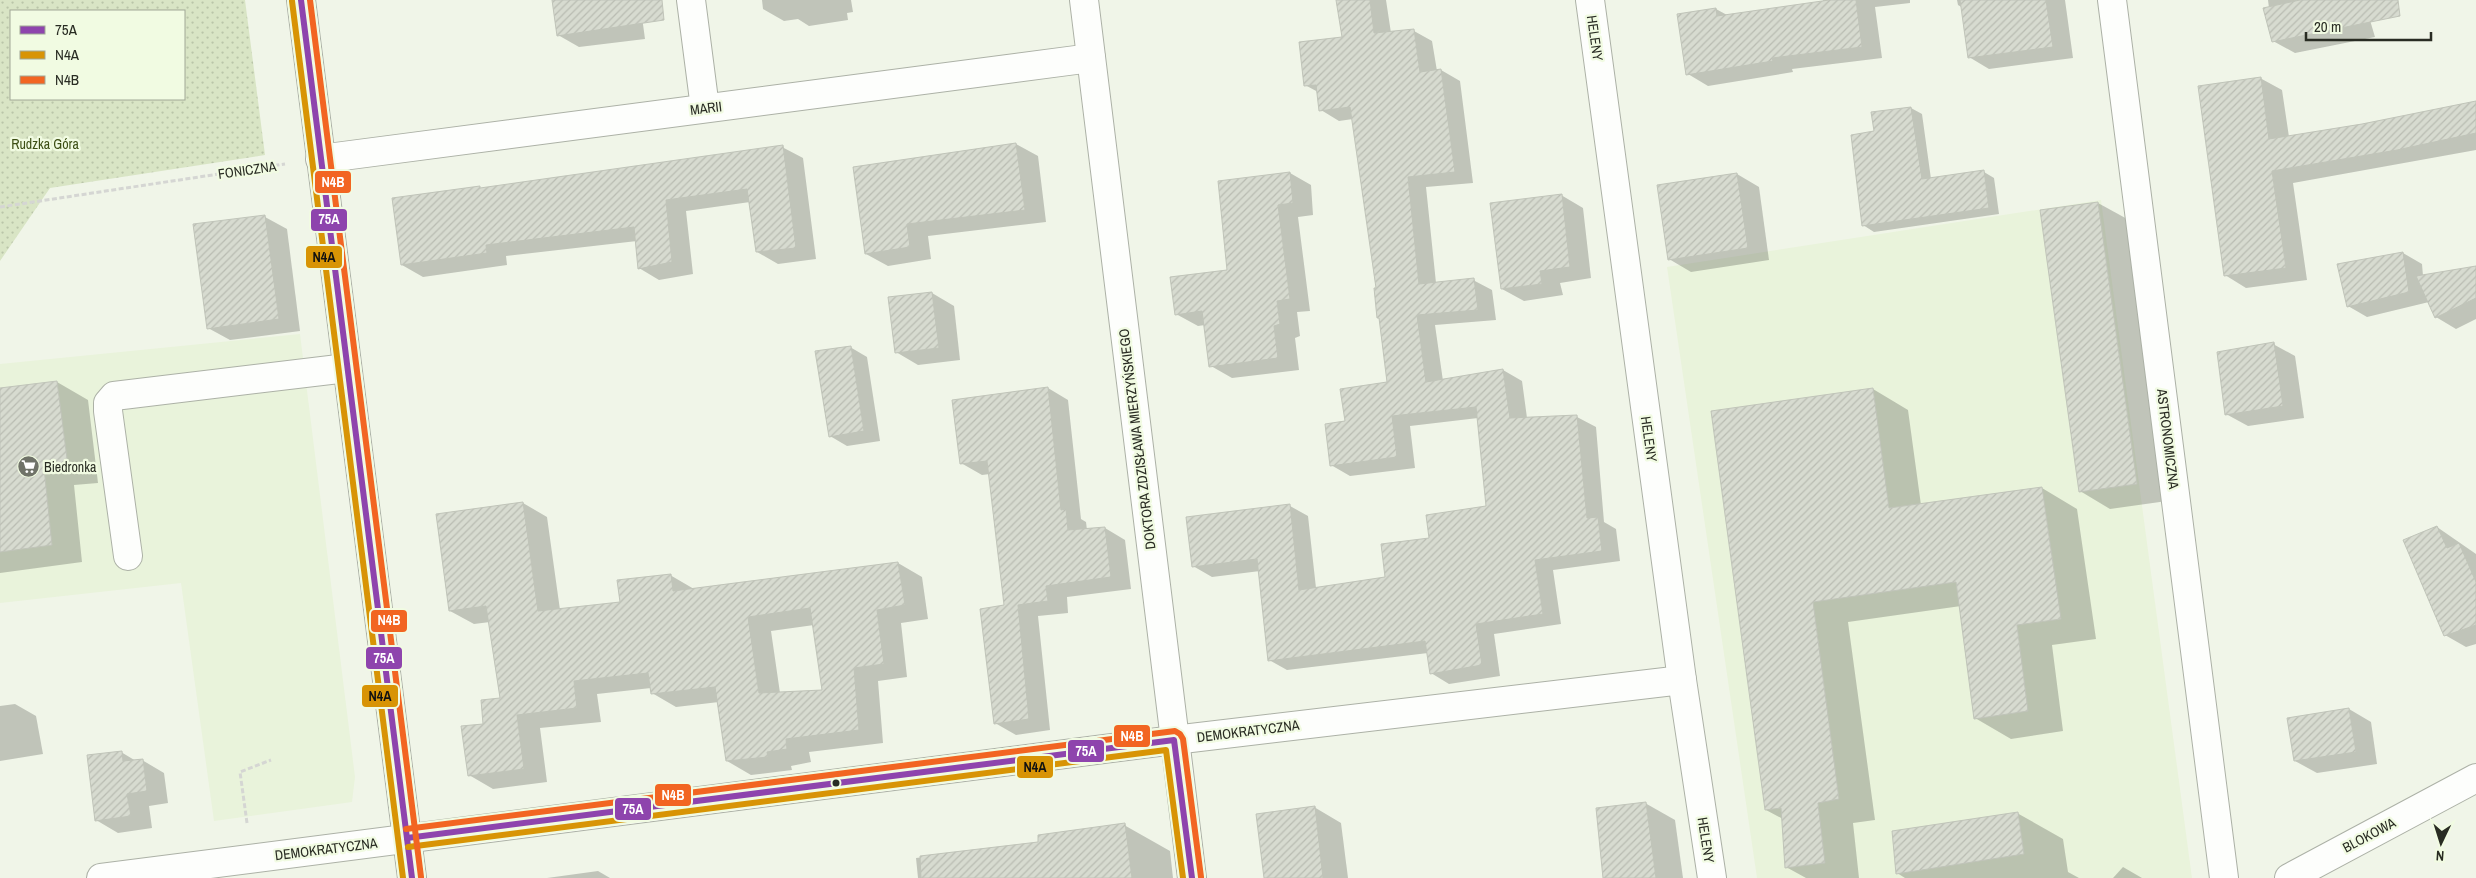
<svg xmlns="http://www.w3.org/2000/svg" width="2476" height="878" viewBox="0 0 2476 878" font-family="'Archivo Narrow',sans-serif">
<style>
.built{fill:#e9f3db}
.park{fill:url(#park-dots);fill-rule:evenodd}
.shadow{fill:#0003;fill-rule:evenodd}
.building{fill:url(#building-hatch);stroke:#c0c4b9;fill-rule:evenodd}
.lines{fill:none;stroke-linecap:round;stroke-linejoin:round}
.minor-casing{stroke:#acb1a6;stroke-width:30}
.path{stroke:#d5d6d3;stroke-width:3;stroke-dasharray:5 2.5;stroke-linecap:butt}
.minor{stroke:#fdfefc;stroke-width:28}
.bus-1-casing{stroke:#f1fbe2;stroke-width:10}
.bus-2-casing{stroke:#f1fbe2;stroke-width:10}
.bus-3-casing{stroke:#f1fbe2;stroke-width:10}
.bus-1{stroke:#8e44ad;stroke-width:6}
.bus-2{stroke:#d89405;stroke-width:6}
.bus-3{stroke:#f26522;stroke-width:6}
.bus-dot{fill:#292c23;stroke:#f1fbe2;stroke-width:2}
.labels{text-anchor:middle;stroke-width:4.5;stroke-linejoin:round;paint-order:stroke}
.street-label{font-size:14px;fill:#292c23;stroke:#f1fbe2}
.park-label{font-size:14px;fill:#3c4e14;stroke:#f1fbe2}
.poi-label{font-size:14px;fill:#292c23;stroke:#f1fbe2;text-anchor:start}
.line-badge{stroke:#f1fbe2;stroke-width:2}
.badge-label{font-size:14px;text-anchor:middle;font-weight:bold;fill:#fff}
.pale-badge-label{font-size:14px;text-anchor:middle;font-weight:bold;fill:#111}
</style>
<defs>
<pattern id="park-dots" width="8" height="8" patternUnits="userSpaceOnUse" patternTransform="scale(1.25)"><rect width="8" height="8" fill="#d9e5c5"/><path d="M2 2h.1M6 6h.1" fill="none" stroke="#bac5a9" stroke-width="1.8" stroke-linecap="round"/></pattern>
<pattern id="building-hatch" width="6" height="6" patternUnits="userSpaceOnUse" patternTransform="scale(1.25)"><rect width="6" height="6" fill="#d7dbd0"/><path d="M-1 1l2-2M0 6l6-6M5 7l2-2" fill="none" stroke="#b9bcb2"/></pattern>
</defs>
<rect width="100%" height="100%" fill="#f0f5e8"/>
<g class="built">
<polygon points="2101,200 2192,878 1757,878 1667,267"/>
<polygon points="300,334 355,777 352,802 214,821 181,583 0,603 0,364"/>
</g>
<path class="park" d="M0 0H245L265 155 50 188 0 261ZM11 11H184V99H11Z"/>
<g class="shadow">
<polygon points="554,0 648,0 640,2 645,39 579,47 558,35"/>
<polygon points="762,0 851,0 853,12 847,13 848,20 809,26 798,19 784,21 763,9"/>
<polygon points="1338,0 1386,0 1391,33 1414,31 1432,41 1437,71 1441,70 1460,81 1473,183 1426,187 1436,283 1473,280 1492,290 1496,320 1435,325 1443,381 1503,370 1522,381 1527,418 1577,417 1596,427 1604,522 1616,529 1620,561 1553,570 1561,624 1494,634 1500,676 1449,684 1431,673 1428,653 1287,670 1269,660 1260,571 1212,577 1193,566 1290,506 1308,516 1316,588 1386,578 1431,539 1487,507 1478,418 1410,426 1415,468 1350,476 1331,465 1389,383 1381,319 1378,318 1377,289 1353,119 1339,121 1321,110 1318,92 1305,85 1343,38"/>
<polygon points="1823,0 1910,0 1910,3 1875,7 1882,58 1792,69 1793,72 1708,86 1688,74 1716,9 1727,15 1823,2"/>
<polygon points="1957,0 2065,0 2073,58 1989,69 1969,57 1963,8 1958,5"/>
<polygon points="2268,0 2364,0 2375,37 2295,53 2273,41"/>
<polygon points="2260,78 2282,90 2289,137 2476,104 2476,150 2293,183 2307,280 2246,288 2225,275"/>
<polygon points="1911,108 1922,114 1931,179 1984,172 1994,178 1999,214 1874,232 1863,225"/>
<polygon points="1016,144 1038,156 1046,222 928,236 931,259 888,266 866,254"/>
<polygon points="782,147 803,158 816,259 778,264 757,252 750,202 686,211 693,274 659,280 639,268 637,241 506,256 507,265 423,277 402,265 479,188 482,189"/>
<polygon points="1290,173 1311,185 1313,215 1298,217 1310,311 1297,312 1300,336 1295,338 1299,370 1232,378 1211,366 1205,325 1198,326 1176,314 1228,271"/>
<polygon points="1737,174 1759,187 1769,260 1691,272 1669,259"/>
<polygon points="1561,195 1583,208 1591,278 1560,283 1563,295 1524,301 1502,289"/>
<polygon points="2098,203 2129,220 2167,501 2110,509 2080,491 2041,211"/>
<polygon points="265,217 287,229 300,331 230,340 208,328"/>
<polygon points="2403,253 2422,264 2423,276 2476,267 2476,319 2456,329 2436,317 2429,302 2367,317 2348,306 2339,265"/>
<polygon points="932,293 954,306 960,360 918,365 896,352"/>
<polygon points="2273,344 2295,356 2304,418 2248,426 2226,414"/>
<polygon points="850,347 867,357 880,441 847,446 830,436"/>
<polygon points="57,382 88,400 98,483 74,485 82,562 0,573 0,389"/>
<polygon points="1048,388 1068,400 1081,519 1086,522 1087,530 1105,528 1125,540 1131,589 1067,597 1068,613 1038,616 1050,730 1016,735 995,723 1006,606 990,474 982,475 961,463"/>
<polygon points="1873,389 1908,410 1921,505 2042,488 2077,509 2096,639 2052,645 2063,731 2011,739 1975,718 1961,606 1848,622 1875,820 1853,823 1859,878 1806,878 1786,867 1783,819 1766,810 1712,412"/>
<path d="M523 503 547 517 560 610 621 603 670 575 694 589 898 563 922 577 928 619 901 623 907 677 878 681 883 743 809 752 811 762 791 766 792 770 751 775 727 761 719 702 676 707 652 693 651 688 597 694 601 722 540 728 547 782 493 789 469 775 485 725 502 699 490 622 474 624 450 611ZM814 625 823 691 780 693 771 631Z"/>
<polygon points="2437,527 2476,554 2476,644 2466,647 2445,635"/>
<polygon points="15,704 36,716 43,754 0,761 0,706"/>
<polygon points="2349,709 2371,722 2377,764 2317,773 2295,761"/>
<polygon points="121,752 136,761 142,760 164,773 168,803 149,806 152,828 118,833 96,820"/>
<polygon points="1645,803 1675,820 1683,878 1605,878"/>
<polygon points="1314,807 1341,823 1348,878 1265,878"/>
<polygon points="2017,813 2063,839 2068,872 2079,878 1905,878 1897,873"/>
<polygon points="1124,825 1170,851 1173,878 918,878 916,858 1040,843"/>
<polygon points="2123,867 2142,878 2113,878"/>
<polygon points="598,871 610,878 547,878"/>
</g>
<g class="building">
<polygon points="552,0 662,0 664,20 557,36"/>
<polygon points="1336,0 1370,0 1374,33 1414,29 1420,72 1441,69 1455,172 1408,177 1419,284 1474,278 1478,310 1417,315 1426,382 1503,369 1510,418 1577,415 1587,518 1598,517 1602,551 1535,560 1543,614 1476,624 1482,665 1430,674 1425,641 1268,661 1257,559 1192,567 1186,517 1290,504 1299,590 1385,577 1381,544 1429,538 1426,515 1486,506 1476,407 1392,416 1397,457 1330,466 1325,424 1345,421 1340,389 1387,382 1379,318 1377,318 1374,288 1376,288 1350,107 1319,111 1316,85 1304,86 1299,42 1342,37"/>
<polygon points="1829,0 1856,0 1862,47 1772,58 1773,61 1686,75 1677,14 1716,8 1717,16"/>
<polygon points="1960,0 2046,0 2053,47 1968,58"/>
<polygon points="2300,0 2398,0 2400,16 2272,42 2263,8"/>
<polygon points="2261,77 2269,139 2362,124 2476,101 2476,133 2397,150 2272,171 2286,268 2224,276 2198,86"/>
<polygon points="1911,107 1922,179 1984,170 1989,208 1862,226 1851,135 1874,131 1871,112"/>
<polygon points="1016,143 1025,210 907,224 910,247 865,254 853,167"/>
<polygon points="783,145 796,248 756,252 747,189 666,200 672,262 638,269 634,227 486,245 487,253 401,265 392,198 480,186 480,188"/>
<polygon points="1290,172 1293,203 1278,205 1290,299 1277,301 1280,324 1274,326 1278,358 1209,367 1202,311 1175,315 1170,277 1227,270 1218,181"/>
<polygon points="1737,173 1748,248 1668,260 1657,185"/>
<polygon points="1562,194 1570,267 1540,271 1542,284 1501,289 1490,203"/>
<polygon points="2098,202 2137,484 2079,492 2040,210"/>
<polygon points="265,215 279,319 207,329 193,224"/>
<polygon points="2403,252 2409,292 2347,307 2337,264"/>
<polygon points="2476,266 2476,298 2435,318 2416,276"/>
<polygon points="932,292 939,348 895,353 888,297"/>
<polygon points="2274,342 2283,406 2225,415 2217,352"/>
<polygon points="851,346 864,431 829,437 815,351"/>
<polygon points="57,381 68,466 44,468 52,545 0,552 0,388"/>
<polygon points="1048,387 1061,510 1066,509 1068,530 1105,527 1111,577 1046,586 1048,601 1018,605 1029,719 994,724 980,609 1004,605 987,461 960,464 952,400"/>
<polygon points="1873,388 1889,508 2042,487 2061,619 2017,625 2028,711 1974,719 1956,582 1813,602 1839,799 1818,803 1825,863 1785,868 1781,808 1765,810 1711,411"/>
<path d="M523 502 538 611 620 602 617 580 671 574 673 591 898 562 905 605 877 610 884 664 854 668 859 730 786 739 787 749 767 752 768 757 726 761 715 687 651 694 648 673 574 681 577 708 517 715 524 769 468 776 461 726 483 724 481 700 500 698 486 606 449 611 436 514ZM810 608 822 690 759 693 748 617Z"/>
<polygon points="2437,526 2447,548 2459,543 2476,582 2476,625 2444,636 2403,540"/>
<polygon points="2349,708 2356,752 2294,761 2287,718"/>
<polygon points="122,751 123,761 143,759 147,791 127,794 131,816 95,821 87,755"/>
<polygon points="1646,802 1656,878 1603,878 1596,808"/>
<polygon points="1315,806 1323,878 1264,878 1256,814"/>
<polygon points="2018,812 2024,854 1896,874 1892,831"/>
<polygon points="1125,823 1132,878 921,878 920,856 1038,842 1038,835"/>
</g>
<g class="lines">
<defs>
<g id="minor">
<polyline points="301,0 412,878"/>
<polyline points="691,0 705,108"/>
<polyline points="1084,0 1192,878"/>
<polyline points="1590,0 1682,680 1712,878"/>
<polyline points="2112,0 2224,878"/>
<polyline points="320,159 1091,58"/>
<polyline points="128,556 108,411 108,403 114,396 347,368"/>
<polyline points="101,878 1174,740 1682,680"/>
<polyline points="2289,878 2476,778"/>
</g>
</defs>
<use href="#minor" class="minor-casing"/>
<g class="path">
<polyline points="0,207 285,164"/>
<polyline points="247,823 240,772 271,760"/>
</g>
<use href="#minor" class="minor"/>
<defs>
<g id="bus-1">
<polyline points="301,0 412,878"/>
<polyline points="407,838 1174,740 1192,878"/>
</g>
<g id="bus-2">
<polyline points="292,1 403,878"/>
<polyline points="408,847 1166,750 1183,878"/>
</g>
<g id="bus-3">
<polyline points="310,0 421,877"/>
<polyline points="406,829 1175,731 1180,734 1183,739 1201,877"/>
</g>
</defs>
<use href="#bus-1" class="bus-1-casing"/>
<use href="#bus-2" class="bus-2-casing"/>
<use href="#bus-3" class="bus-3-casing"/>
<use href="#bus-1" class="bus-1"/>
<use href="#bus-2" class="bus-2"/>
<use href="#bus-3" class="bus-3"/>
</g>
<defs>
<symbol id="supermarket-disc" viewBox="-11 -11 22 22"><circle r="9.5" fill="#6f7268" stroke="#f1fbe2"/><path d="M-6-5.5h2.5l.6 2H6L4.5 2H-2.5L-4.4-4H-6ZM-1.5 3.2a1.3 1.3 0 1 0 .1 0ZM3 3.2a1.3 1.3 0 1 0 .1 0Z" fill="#fff"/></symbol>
</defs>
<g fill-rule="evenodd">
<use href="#supermarket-disc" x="16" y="454" width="25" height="25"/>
</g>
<circle class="bus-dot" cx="836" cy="783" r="4.5"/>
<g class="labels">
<g class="street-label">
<text transform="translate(1595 38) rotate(82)" y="5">HELENY</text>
<text transform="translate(706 108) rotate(-7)" y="5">MARII</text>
<text transform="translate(247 170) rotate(-8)" y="5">FONICZNA</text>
<text transform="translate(1137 439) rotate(-97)" y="5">DOKTORA ZDZISŁAWA MIERZYŃSKIEGO</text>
<text transform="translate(1649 439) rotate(82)" y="5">HELENY</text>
<text transform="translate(2168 439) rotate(83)" y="5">ASTRONOMICZNA</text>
<text transform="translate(1248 731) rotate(-7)" y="5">DEMOKRATYCZNA</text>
<text transform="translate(2369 835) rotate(-28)" y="5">BLOKOWA</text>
<text transform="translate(1706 840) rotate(81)" y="5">HELENY</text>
<text transform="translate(326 849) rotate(-7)" y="5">DEMOKRATYCZNA</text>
</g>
<g class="park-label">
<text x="45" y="149">Rudzka Góra</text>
</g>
<g class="poi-label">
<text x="44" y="472">Biedronka</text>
</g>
</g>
<g class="line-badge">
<rect x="314" y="170" width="38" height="24" rx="5" fill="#f26522"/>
<rect x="310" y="208" width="38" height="24" rx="5" fill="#8e44ad"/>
<rect x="305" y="245" width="38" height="24" rx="5" fill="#d89405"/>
<rect x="370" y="609" width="38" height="24" rx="5" fill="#f26522"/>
<rect x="365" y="646" width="38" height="24" rx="5" fill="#8e44ad"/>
<rect x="361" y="684" width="38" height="24" rx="5" fill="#d89405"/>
<rect x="1113" y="724" width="38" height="24" rx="5" fill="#f26522"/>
<rect x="1067" y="739" width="38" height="24" rx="5" fill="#8e44ad"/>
<rect x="1016" y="755" width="38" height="24" rx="5" fill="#d89405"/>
<rect x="654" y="783" width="38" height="24" rx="5" fill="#f26522"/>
<rect x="614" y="797" width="38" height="24" rx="5" fill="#8e44ad"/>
</g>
<g class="badge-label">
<text x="333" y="187">N4B</text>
<text x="329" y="224">75A</text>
<text x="389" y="625">N4B</text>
<text x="384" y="663">75A</text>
<text x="1132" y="741">N4B</text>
<text x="1086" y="756">75A</text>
<text x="673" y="800">N4B</text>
<text x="633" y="814">75A</text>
</g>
<g class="pale-badge-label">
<text x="324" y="262">N4A</text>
<text x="380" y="701">N4A</text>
<text x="1035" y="772">N4A</text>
</g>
<rect x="10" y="10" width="175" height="90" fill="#f1fbe2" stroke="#a1a896"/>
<rect x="20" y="26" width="25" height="8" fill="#8e44ad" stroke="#a1a896"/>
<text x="55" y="35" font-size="15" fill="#292c23">75A</text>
<rect x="20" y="51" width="25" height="8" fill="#d89405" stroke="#a1a896"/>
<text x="55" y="60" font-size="15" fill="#292c23">N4A</text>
<rect x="20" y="76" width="25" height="8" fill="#f26522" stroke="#a1a896"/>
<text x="55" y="85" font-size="15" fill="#292c23">N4B</text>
<g transform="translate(2441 843) rotate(184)" stroke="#f1fbe2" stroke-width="4" paint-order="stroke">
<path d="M0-4L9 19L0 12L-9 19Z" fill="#292c23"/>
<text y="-8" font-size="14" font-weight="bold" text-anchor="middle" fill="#292c23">N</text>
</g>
<path d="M2306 32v8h125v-8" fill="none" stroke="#292c23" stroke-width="2.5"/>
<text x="2314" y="32" font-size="15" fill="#292c23" stroke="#f1fbe2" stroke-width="4" paint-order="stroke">20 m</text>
</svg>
